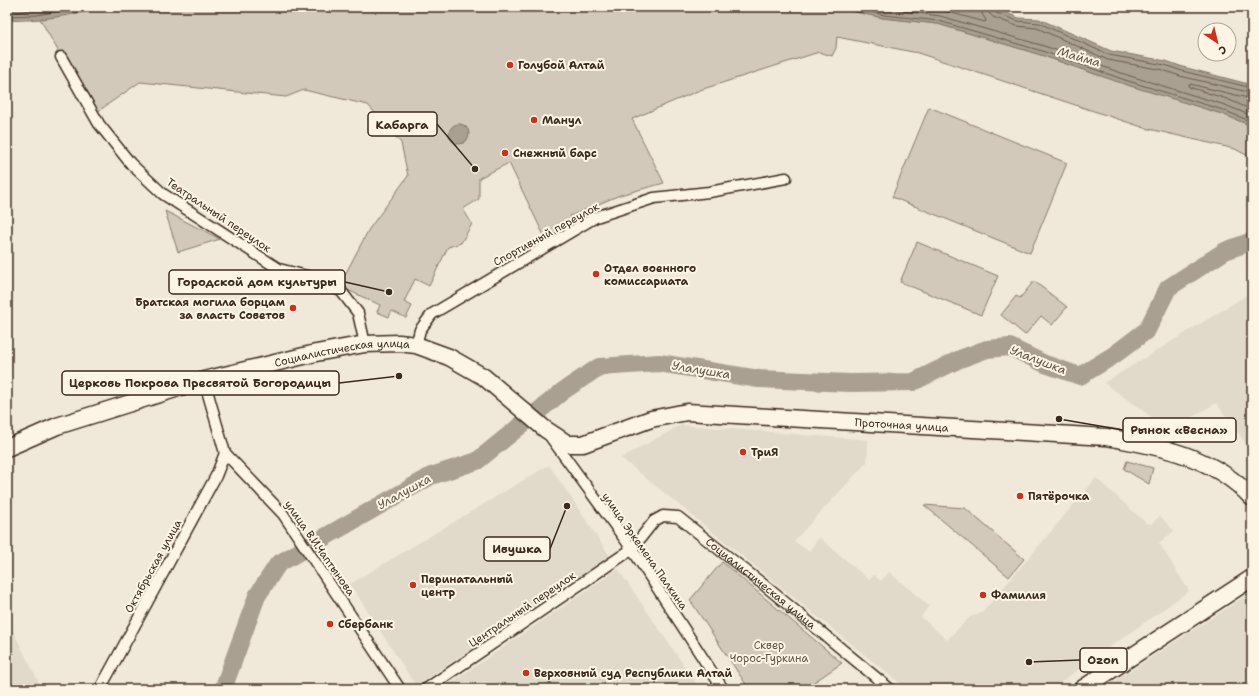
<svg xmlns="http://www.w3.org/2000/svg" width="1259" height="696" viewBox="0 0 1259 696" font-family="'Shantell Sans',sans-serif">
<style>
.built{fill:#e1d9c9}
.green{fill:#d2c9ba;stroke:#867a6c}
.water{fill:#aaa091;stroke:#7e7163}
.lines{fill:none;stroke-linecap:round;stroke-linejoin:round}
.shore{stroke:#67594c;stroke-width:1}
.river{stroke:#aaa091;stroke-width:18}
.minor-casing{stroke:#3b2a1e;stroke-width:13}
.primary-casing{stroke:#3b2a1e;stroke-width:19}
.minor{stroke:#fcf5e5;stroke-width:10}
.primary{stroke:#fcf5e5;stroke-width:16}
.poi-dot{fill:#c8321e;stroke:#fcf5e5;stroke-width:1.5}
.labels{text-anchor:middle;stroke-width:4;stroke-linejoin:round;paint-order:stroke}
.poi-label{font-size:11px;font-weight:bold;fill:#3b2a1e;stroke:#fcf5e5;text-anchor:start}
.street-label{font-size:11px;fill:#3b2a1e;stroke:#fcf5e5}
.park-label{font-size:11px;fill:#615245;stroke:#fcf5e5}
.water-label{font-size:12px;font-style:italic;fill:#625346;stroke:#fcf5e5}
.leader{fill:none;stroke:#3b2a1e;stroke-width:1.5}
.callout-dot{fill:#3b2a1e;stroke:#fcf5e5;stroke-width:1.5}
.callout{fill:#fcf5e5;stroke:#3b2a1e;stroke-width:1.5}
.callout-label{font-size:12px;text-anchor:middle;font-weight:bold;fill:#3b2a1e}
</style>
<rect width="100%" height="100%" fill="#f0e9d9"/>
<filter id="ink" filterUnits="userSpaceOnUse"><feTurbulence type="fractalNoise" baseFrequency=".025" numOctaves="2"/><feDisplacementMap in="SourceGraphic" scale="8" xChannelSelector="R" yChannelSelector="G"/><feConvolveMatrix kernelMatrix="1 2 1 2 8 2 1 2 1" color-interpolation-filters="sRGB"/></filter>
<g filter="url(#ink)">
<g class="built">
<polygon points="1252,292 1252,452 1216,403 1170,430 1104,383"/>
<polygon points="681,425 868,440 867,462 794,541 809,551 819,537 869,580 874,575 881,581 889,572 929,606 921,617 947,640 970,617 983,612 1096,478 1146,523 1151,524 1160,516 1174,531 1159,543 1189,591 1051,689 907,689 621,458"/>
<polygon points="549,465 610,556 416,686 350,584"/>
<polygon points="618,569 700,689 442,689"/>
<polygon points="1252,592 1252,689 1102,689"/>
<polygon points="7,619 40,685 35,689 7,689"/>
</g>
<g class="green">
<polygon points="101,7 833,7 883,18 938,24 1041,55 1092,73 1222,114 1252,126 1252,158 1235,149 1145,128 918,53 837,37 836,48 832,56 819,52 700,90 632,119 664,183 620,195 570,216 575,226 546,240 509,163 479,178 479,199 463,209 472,224 461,243 448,247 429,286 415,279 404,302 412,306 406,318 392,311 389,317 377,312 380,305 339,286 369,229 408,176 401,143 368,105 304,90 286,97 140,82 94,114 40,19"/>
<polygon points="929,107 1067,163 1030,253 892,197"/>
<polygon points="165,211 220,239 178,252"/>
<polygon points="917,242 998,276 981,315 900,282"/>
<polygon points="1034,281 1067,307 1052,325 1041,316 1025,335 1001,315 1016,296 1020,298"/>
<polygon points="1127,461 1153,468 1149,484 1124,469"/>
<polygon points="924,505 965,508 1024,559 1009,577"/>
<polygon points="722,562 842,663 804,689 749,689 690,600"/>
</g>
<g class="water">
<path d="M7 7H101C78 15 31 22 7 20Z"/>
<polygon points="833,7 992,7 1019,18 1039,19 1111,51 1166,61 1183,67 1252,85 1252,126 1222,114 1124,84 1041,55 938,24 883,18"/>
<circle cx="459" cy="134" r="10"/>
</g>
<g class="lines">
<g class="shore">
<polyline points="852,7 884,15 939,21 1042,51 1125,80 1223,110 1252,122"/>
<polyline points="874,7 940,16 1044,46 1127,75 1225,105 1252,116"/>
<polyline points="917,7 941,10 985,22 986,20 982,14 982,7"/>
<polyline points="988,7 989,13 993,17 1017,26 1037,28 1108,60 1163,70 1180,76 1252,93"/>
<polyline points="993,7 996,13 1018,21 1039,23 1109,55 1165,65 1182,71 1252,88"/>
<polyline points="7,11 17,12 56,7"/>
<polyline points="7,16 37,15 83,7"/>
<polyline points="1252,99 1190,84 1188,85 1189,87 1227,99 1252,110"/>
</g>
<polyline class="river" points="223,689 257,596 278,564 431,476 477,461 563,391 599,367 659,363 759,379 850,383 913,382 960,359 987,349 1010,347 1045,364 1080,376 1114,355 1147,330 1168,288 1225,251 1252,241"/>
<defs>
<g id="minor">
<polyline points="61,57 99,124 131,164 163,194 279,269 311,277 341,291 358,313 365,344"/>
<polyline points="416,345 420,330 432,314 596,217 654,198 709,192 786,178"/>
<polyline points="204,380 225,453 283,514 400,689"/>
<polyline points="549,435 632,549 723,689"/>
<polyline points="100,689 216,476 225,453"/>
<path id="s1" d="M426 689 632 549 654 521 663 516 678 517 764 585 890 689"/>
</g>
<g id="primary">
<path id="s2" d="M7 448 57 426 204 380 316 353 365 344 399 343 416 345 449 357 484 377 545 429 568 444H583L651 419 687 412 1106 437C1159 446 1214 456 1252 498"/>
<polyline points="1082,689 1252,578"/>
</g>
</defs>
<use href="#minor" class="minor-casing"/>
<use href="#primary" class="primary-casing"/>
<use href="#minor" class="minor"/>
<use href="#primary" class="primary"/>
</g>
</g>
<g class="poi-dot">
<circle cx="510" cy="65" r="4"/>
<circle cx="534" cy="120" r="4"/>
<circle cx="505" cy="153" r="4"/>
<circle cx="596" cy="274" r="4"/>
<circle cx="293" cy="308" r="4"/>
<circle cx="743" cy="452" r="4"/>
<circle cx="1020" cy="496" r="4"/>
<circle cx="413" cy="585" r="4"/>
<circle cx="983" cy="595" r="4"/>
<circle cx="330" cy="624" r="4"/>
<circle cx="526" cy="673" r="4"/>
</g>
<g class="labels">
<g class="poi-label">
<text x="518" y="69">Голубой Алтай</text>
<text x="542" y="124">Манул</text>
<text x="513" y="157">Снежный барс</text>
<text x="604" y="272">Отдел военного<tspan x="604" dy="13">комиссариата</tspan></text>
<text x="285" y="306" text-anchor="end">Братская могила борцам<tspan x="285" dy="13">за власть Советов</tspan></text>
<text x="751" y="456">ТриЯ</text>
<text x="1028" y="500">Пятёрочка</text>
<text x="421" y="583">Перинатальный<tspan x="421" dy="13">центр</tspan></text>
<text x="991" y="599">Фамилия</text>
<text x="338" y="628">Сбербанк</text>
<text x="534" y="677">Верховный суд Республики Алтай</text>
</g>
<g class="street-label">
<text transform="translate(219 215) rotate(34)" y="4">Театральный переулок</text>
<text transform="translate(546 234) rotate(-29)" y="4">Спортивный переулок</text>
<text dy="4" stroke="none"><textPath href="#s2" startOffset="350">Социалистическая улица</textPath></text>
<text dy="4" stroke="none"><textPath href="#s2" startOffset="947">Проточная улица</textPath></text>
<text transform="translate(320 548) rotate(55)" y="4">улица В.И.Чаптынова</text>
<text transform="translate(645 551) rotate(55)" y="4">улица Эркемена Палкина</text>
<text transform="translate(153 566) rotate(-61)" y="4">Октябрьская улица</text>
<text dy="4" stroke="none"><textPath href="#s1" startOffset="416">Социалистическая улица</textPath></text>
<text transform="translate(522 609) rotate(-34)" y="4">Центральный переулок</text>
</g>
<g class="park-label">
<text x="769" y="649">Сквер<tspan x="769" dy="13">Чорос-Гуркина</tspan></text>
</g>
<g class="water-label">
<text transform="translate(1079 57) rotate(16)" y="4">Майма</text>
<text transform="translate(1038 360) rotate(21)" y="4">Улалушка</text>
<text transform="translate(701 370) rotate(9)" y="4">Улалушка</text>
<text transform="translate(404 492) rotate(-29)" y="4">Улалушка</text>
</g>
</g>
<path class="leader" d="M475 169L437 124M389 292L345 282M399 376L339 383M1059 419L1123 430M567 506L550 549M1029 662L1080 660"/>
<g class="callout-dot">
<circle cx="475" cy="169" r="4"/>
<circle cx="389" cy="292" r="4"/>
<circle cx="399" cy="376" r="4"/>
<circle cx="1059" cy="419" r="4"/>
<circle cx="567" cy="506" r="4"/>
<circle cx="1029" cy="662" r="4"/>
</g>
<g class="callout">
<rect x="368" y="112" width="69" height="24" rx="4"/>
<rect x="169" y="270" width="176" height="24" rx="4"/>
<rect x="62" y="371" width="277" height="24" rx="4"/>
<rect x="1123" y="418" width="113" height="24" rx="4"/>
<rect x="484" y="537" width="66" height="24" rx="4"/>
<rect x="1080" y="648" width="47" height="24" rx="4"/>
</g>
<g class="callout-label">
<text x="402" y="129">Кабарга</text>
<text x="257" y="286">Городской дом культуры</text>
<text x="200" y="387">Церковь Покрова Пресвятой Богородицы</text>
<text x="1179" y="434">Рынок «Весна»</text>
<text x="517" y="553">Ивушка</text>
<text x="1103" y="664">Ozon</text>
</g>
<rect width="1259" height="696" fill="none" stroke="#fcf5e5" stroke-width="24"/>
<rect x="12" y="12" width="1235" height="672" fill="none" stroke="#3b2a1e" stroke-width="1.5" filter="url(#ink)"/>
<g transform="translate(1217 42) rotate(145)"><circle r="19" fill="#fcf5e5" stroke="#afa495"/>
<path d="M0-3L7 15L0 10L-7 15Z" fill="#c8321e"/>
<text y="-6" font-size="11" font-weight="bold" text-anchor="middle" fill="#3b2a1e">С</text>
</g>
</svg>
